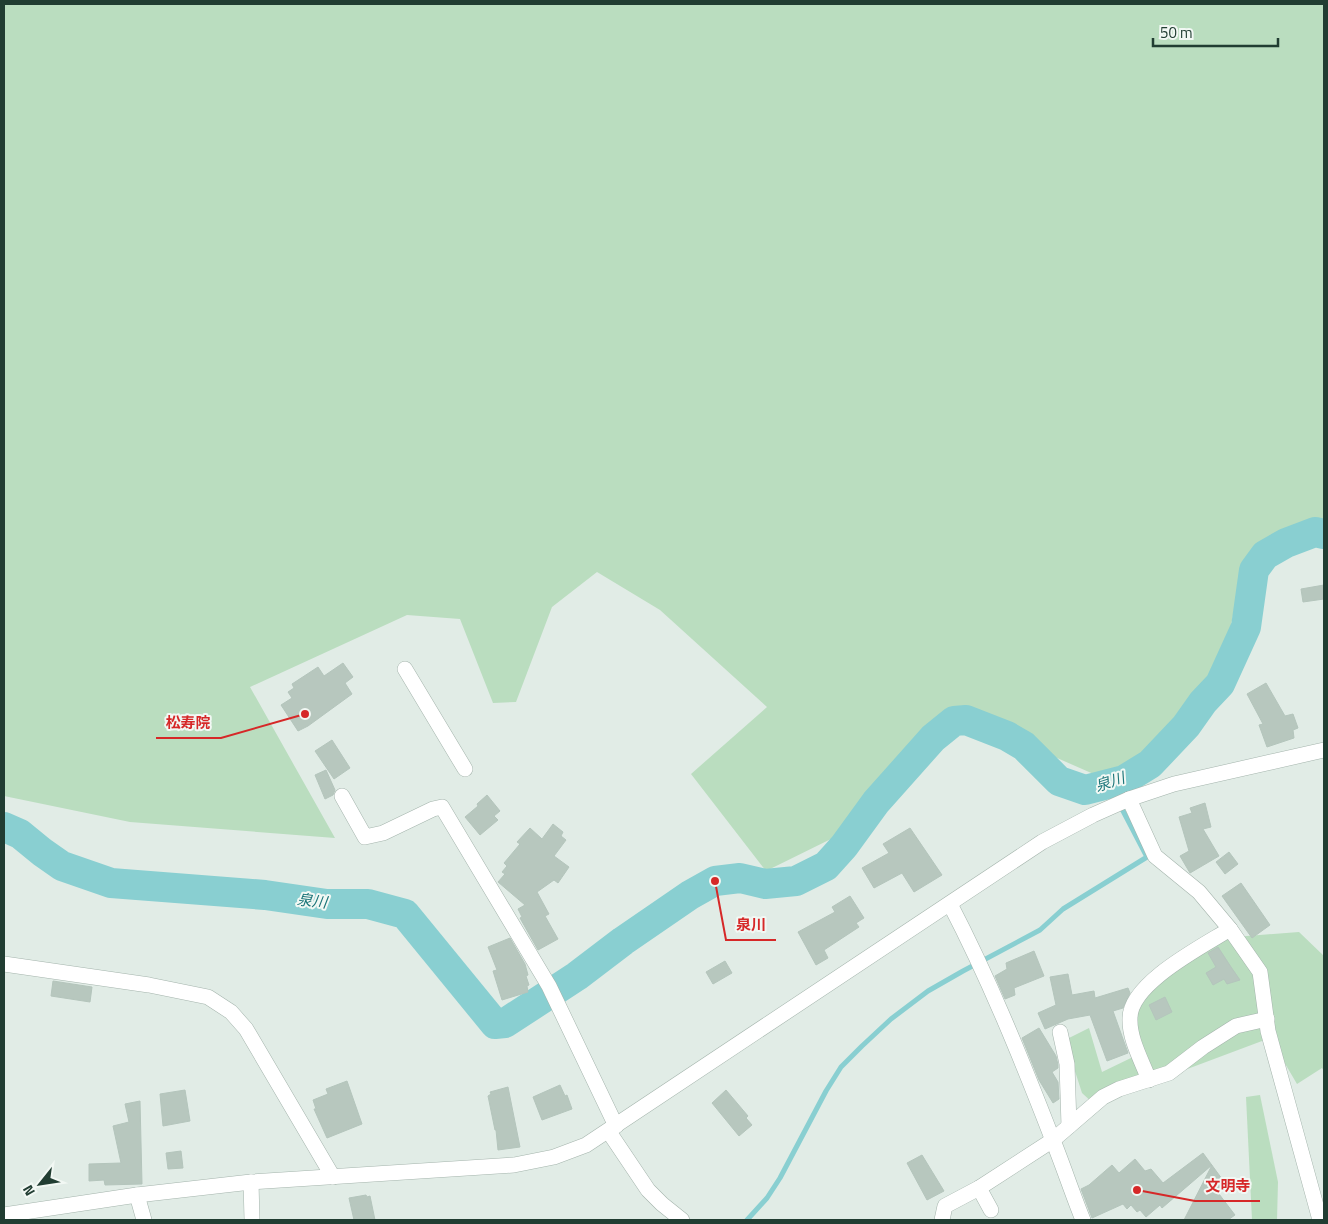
<svg xmlns="http://www.w3.org/2000/svg" width="1328" height="1224" viewBox="0 0 1328 1224" font-family="'Titillium Web','Noto Sans JP',sans-serif">
<style>
.green{fill:#baddbf}
.lines{fill:none;stroke-linecap:round;stroke-linejoin:round}
.stream{stroke:#89cfd1;stroke-width:5}
.river{stroke:#89cfd1;stroke-width:30}
.building{fill:#b7c7be;stroke:#b4c5bc}
.minor-casing{stroke:#a4b4ac;stroke-width:16}
.minor{stroke:#fff;stroke-width:15}
.labels{text-anchor:middle;stroke-width:4;stroke-linejoin:round;paint-order:stroke}
.water-label{font-size:15px;font-style:italic;fill:#1b7579;stroke:#f2f8f4}
.leader{fill:none;stroke:#d62828;stroke-width:2}
.callout-dot{fill:#d62828;stroke:#f2f8f4;stroke-width:2}
.callout-label{font-size:15px;text-anchor:middle;font-weight:bold;fill:#d62828;stroke:#f2f8f4;stroke-width:4;stroke-linejoin:round;paint-order:stroke}
</style>
<rect width="100%" height="100%" fill="#e1ece6"/>
<g class="green">
<polygon points="4,4 1324,4 1324,526 1313,524 1254,554 1239,583 1220,684 1163,758 1114,783 957,714 906,762 835,837 766,871 691,774 767,707 660,610 597,572 552,607 516,702 493,703 460,619 407,615 250,687 335,838 130,822 4,796"/>
<polygon points="1299,932 1324,956 1324,1071 1322,1068 1297,1084 1270,1038 1094,1104 1082,1093 1065,1040 1089,1028 1102,1072 1133,1057 1135,1013 1157,985 1210,939"/>
<polygon points="1260,1095 1278,1182 1277,1220 1252,1220 1246,1097"/>
</g>
<g class="lines">
<polyline class="stream" points="747,1220 767,1198 780,1178 826,1091 841,1067 862,1046 891,1019 928,991 963,971 1040,930 1063,909 1147,857 1109,784"/>
<polyline class="river" points="4,827 20,834 42,852 62,866 111,883 265,895 327,904 368,904 405,914 495,1024 505,1023 577,976 623,941 690,895 715,881 740,878 765,884 796,881 826,866 844,846 876,802 933,738 954,721 966,720 1007,736 1024,746 1059,781 1085,790 1124,780 1150,764 1186,726 1203,702 1220,684 1246,627 1254,570 1265,555 1286,543 1315,532 1324,534"/>
</g>
<g class="building">
<polygon points="1324,585 1324,599 1303,602 1301,589"/>
<polygon points="343,663 353,677 345,683 352,694 308,726 298,731 281,705 292,698 288,692 294,688 292,684 318,667 324,676"/>
<polygon points="1266,683 1285,716 1293,714 1298,728 1293,730 1294,738 1267,747 1259,725 1263,724 1247,694"/>
<polygon points="332,740 350,768 334,779 315,751"/>
<polygon points="326,770 335,790 333,795 325,799 315,775"/>
<polygon points="487,795 500,811 494,816 498,820 480,835 465,817 478,806 477,804"/>
<polygon points="1205,803 1211,827 1203,829 1219,856 1190,873 1180,856 1189,851 1179,817 1192,813 1190,808"/>
<polygon points="553,824 563,832 561,836 566,840 554,856 569,867 558,883 554,880 537,892 549,914 545,916 558,939 538,950 520,918 522,917 518,909 525,905 498,882 505,874 502,872 507,866 504,863 520,844 517,842 530,828 542,839"/>
<polygon points="910,828 942,875 914,892 902,873 874,888 862,868 889,853 883,844"/>
<polygon points="1229,852 1238,864 1225,874 1216,862"/>
<polygon points="1241,883 1270,925 1252,938 1222,896"/>
<polygon points="850,896 864,918 856,923 859,927 824,950 828,958 816,965 798,932 835,912 832,907"/>
<polygon points="510,938 525,964 528,975 526,976 529,985 527,986 528,992 502,1000 493,971 497,970 488,947"/>
<polygon points="1218,947 1231,967 1240,980 1227,984 1224,979 1213,985 1206,973 1216,967 1208,953"/>
<polygon points="1034,951 1044,976 1014,988 1015,995 1005,999 995,976 1007,969 1006,963"/>
<polygon points="725,961 732,973 713,984 706,972"/>
<polygon points="1068,974 1072,995 1094,991 1095,998 1128,988 1130,993 1123,1008 1113,1011 1128,1053 1107,1061 1090,1015 1068,1019 1045,1029 1038,1013 1056,1005 1050,977"/>
<polygon points="53,981 92,987 90,1002 51,996"/>
<polygon points="1165,997 1172,1012 1156,1020 1149,1005"/>
<polygon points="1039,1028 1056,1056 1058,1065 1058,1068 1052,1072 1058,1082 1059,1099 1053,1103 1039,1080 1022,1038"/>
<polygon points="347,1081 362,1124 327,1138 314,1109 316,1109 313,1100 328,1094 326,1089"/>
<polygon points="560,1085 565,1096 567,1095 572,1109 542,1120 533,1097"/>
<polygon points="508,1087 520,1147 498,1150 496,1130 495,1130 488,1096 491,1094 490,1092"/>
<polygon points="185,1090 190,1121 163,1126 160,1094"/>
<polygon points="726,1090 748,1116 746,1118 752,1125 739,1136 712,1103"/>
<polygon points="140,1101 142,1184 105,1185 104,1180 89,1181 89,1164 121,1163 113,1126 129,1122 125,1104"/>
<polygon points="181,1151 183,1168 168,1169 166,1153"/>
<polygon points="1203,1153 1225,1183 1216,1190 1235,1215 1228,1220 1184,1220 1212,1165 1162,1208 1160,1205 1146,1217 1140,1210 1137,1212 1131,1205 1127,1209 1123,1204 1092,1218 1081,1189 1089,1185 1112,1165 1119,1173 1135,1159 1145,1171 1151,1169 1163,1183"/>
<polygon points="922,1155 944,1191 927,1200 907,1163"/>
<polygon points="366,1195 367,1197 370,1196 375,1220 354,1220 349,1198"/>
</g>
<g class="lines">
<defs>
<g id="minor">
<polyline points="405,669 465,769"/>
<polyline points="342,796 365,837 383,833 433,809 442,807 549,986 616,1126"/>
<polyline points="1129,799 1155,856 1199,892 1230,929 1260,972 1268,1031 1320,1220"/>
<path d="M950 904C989 979 1021 1058 1052 1138 1063 1165 1072 1193 1083 1220"/>
<polyline points="4,964 149,985 208,997 231,1012 246,1029 333,1177"/>
<polyline points="1060,1032 1067,1064 1069,1126"/>
<path d="M1149 1080C1142 1061 1129 1039 1130 1018 1130 983 1203 946 1230 929"/>
<polyline points="609,1132 648,1190 662,1204 682,1220"/>
<polyline points="251,1182 252,1220"/>
<polyline points="979,1188 991,1210"/>
<polyline points="137,1195 144,1220"/>
<polyline points="4,1215 137,1195 251,1182 514,1165 554,1157 586,1145 1042,842 1093,815 1129,799 1174,784 1324,750"/>
<polyline points="942,1220 945,1206 979,1188 1053,1140 1103,1097 1119,1089 1169,1073 1203,1047 1236,1026 1267,1019"/>
</g>
</defs>
<use href="#minor" class="minor-casing"/>
<use href="#minor" class="minor"/>
</g>
<g class="labels">
<g class="water-label">
<text transform="translate(1110 782) rotate(-18)" y="5">泉川</text>
<text transform="translate(312 901) rotate(7)" y="5">泉川</text>
</g>
</g>
<path class="leader" d="M305 714L221 738H156M715 881L726 940H776M1137 1190L1195 1201H1260"/>
<g class="callout-dot">
<circle cx="305" cy="714" r="5"/>
<circle cx="715" cy="881" r="5"/>
<circle cx="1137" cy="1190" r="5"/>
</g>
<g class="callout-label">
<text x="188" y="728">松寿院</text>
<text x="751" y="930">泉川</text>
<text x="1228" y="1191">文明寺</text>
</g>
<rect width="1328" height="1224" fill="none" stroke="#213d32" stroke-width="10"/>
<g transform="translate(40 1184) rotate(240)" stroke="#f2f8f4" stroke-width="4" paint-order="stroke">
<path d="M0-4L9 19L0 12L-9 19Z" fill="#213d32"/>
<text y="-8" font-size="14" font-weight="bold" text-anchor="middle" fill="#213d32">N</text>
</g>
<path d="M1153 38v8h125v-8" fill="none" stroke="#213d32" stroke-width="2.5"/>
<text x="1160" y="38" font-size="15" fill="#213d32" stroke="#f2f8f4" stroke-width="4" paint-order="stroke">50 m</text>
</svg>
